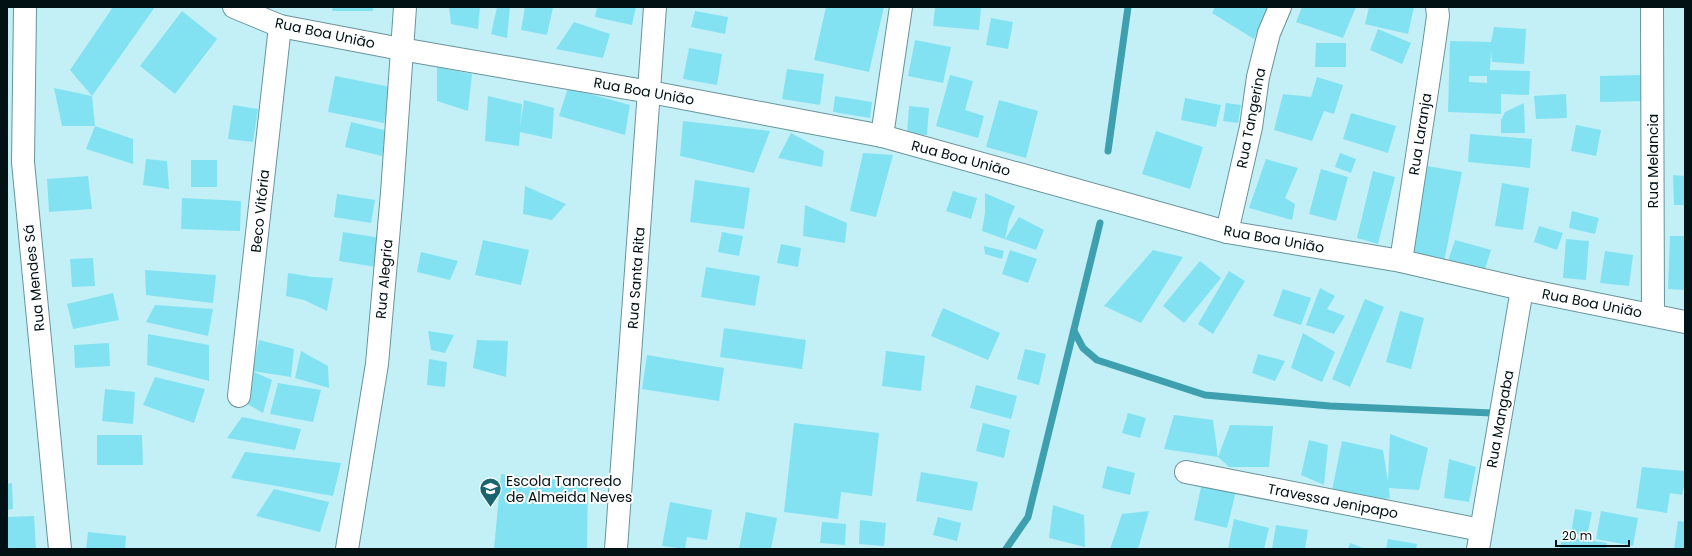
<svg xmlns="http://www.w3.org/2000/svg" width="1692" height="556" viewBox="0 0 1692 556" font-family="Poppins,sans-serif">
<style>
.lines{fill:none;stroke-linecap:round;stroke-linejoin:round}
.stream{stroke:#3ea0af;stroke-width:7}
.building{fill:#83e2f1;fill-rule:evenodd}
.minor-casing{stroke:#69939a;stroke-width:24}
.minor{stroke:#fff;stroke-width:22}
.labels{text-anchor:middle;stroke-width:4;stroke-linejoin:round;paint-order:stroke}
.street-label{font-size:14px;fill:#021114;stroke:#fff}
.poi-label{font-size:14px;fill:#021114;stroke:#fff;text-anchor:start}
</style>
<rect width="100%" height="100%" fill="#c3f0f7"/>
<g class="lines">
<g class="stream">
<polyline points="1108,151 1128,7"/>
<polyline points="1074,331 1083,348 1097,360 1205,395 1330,406 1492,413"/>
<polyline points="1006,549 1028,517 1100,223"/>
</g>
</g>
<g class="building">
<polygon points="113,7 155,7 92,96 70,70"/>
<polygon points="333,7 373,7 373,11 332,11"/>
<polygon points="449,7 480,7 478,29 451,24"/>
<polygon points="497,7 510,7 507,38 491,34"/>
<polygon points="525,7 553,7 547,35 521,30"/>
<polygon points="597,7 636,7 632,25 595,17"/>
<polygon points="826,7 884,7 869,72 814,60"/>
<polygon points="935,7 981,7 979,30 933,26"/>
<polygon points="1215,7 1269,7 1254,39 1212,13"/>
<polygon points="1302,7 1356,7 1343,38 1296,22"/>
<polygon points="1369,7 1414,7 1408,34 1365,24"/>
<polygon points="182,11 217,39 175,94 140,66"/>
<polygon points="695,11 728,17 725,34 691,27"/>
<polygon points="991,18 1013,22 1008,49 986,45"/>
<polygon points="574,22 610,34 603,58 556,49"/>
<path d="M1494 27 1526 29 1524 64 1492 62 1491 51 1490 70 1530 71 1529 95 1501 94V114L1448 112 1450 41 1491 42ZM1469 76H1487V83L1469 82Z"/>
<polygon points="1378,29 1411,43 1402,64 1370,50"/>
<polygon points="915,40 951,47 943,83 908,76"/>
<polygon points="1316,43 1346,43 1346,67 1315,67"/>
<polygon points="689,48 722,54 717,85 683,79"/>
<polygon points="437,67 472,74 468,111 437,101"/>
<polygon points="787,69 824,74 820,105 782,99"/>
<polygon points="950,75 973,81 965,110 984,116 978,138 936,126"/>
<polygon points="1643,75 1644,101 1600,102 1600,76"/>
<polygon points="335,76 391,87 384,123 328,112"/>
<polygon points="1317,77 1343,85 1334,114 1324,111 1312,141 1274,130 1283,94 1311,97"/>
<polygon points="54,88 92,96 95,126 62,126"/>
<polygon points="568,88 630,105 625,135 559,116"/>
<polygon points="1566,94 1567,118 1536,119 1534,96"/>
<polygon points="488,96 522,104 520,127 524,100 554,108 552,139 520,132 519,146 485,141"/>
<polygon points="835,96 872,102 870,118 833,112"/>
<polygon points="1185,98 1221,105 1216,127 1181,120"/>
<polygon points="999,100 1038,111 1026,158 986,147"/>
<polygon points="1226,103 1241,105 1238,123 1223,121"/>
<polygon points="1524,103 1525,133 1501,133 1501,120 1505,112"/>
<polygon points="233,105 258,109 253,142 228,139"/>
<polygon points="909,106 929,108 927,135 907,134"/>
<polygon points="1351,113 1396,126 1388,153 1343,139"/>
<polygon points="683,121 770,131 754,173 680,156"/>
<polygon points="351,122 388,131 382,156 345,147"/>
<polygon points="1576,125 1601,130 1596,156 1571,151"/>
<polygon points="95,126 133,139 133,164 86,149"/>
<polygon points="1156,131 1203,147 1190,189 1142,174"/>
<polygon points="791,133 824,151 822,167 778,158"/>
<polygon points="1470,134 1532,139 1530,168 1468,162"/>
<polygon points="863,153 893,155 876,217 850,211"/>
<polygon points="1340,153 1356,159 1351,173 1335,167"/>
<polygon points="146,159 167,161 169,189 143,185"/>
<polygon points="1266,159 1298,168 1285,198 1295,204 1292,220 1249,208"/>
<rect x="191" y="160" width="26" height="27"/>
<polygon points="1427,166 1462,172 1444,262 1409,255"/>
<polygon points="1321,169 1348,177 1336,221 1309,214"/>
<polygon points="1373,171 1395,177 1378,244 1357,238"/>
<polygon points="1673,175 1685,176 1685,205 1674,205"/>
<polygon points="88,176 92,209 49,212 47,179"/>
<polygon points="695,180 750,188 744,229 690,222"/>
<polygon points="1502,183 1529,188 1523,230 1495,226"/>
<polygon points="525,186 566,204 552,220 523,214"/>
<polygon points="953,191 977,198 971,219 946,211"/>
<polygon points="985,193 1015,206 1009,220 1005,239 1019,217 1044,230 1036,250 982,231 985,213"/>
<polygon points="337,194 375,200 371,223 334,217"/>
<polygon points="182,198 241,201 240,231 181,229"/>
<polygon points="805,205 847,223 845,243 803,236"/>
<polygon points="1572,211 1599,218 1595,234 1569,228"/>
<polygon points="1539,226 1563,233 1557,250 1534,242"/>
<polygon points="343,232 387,239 382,268 339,261"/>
<polygon points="722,232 743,236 739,256 718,252"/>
<polygon points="1670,236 1685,236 1685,290 1668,289"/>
<polygon points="1566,239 1589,241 1586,280 1563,278"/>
<polygon points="483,240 529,250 521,285 475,275"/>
<polygon points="1455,240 1491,250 1484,272 1448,261"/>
<polygon points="781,244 801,248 798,267 777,263"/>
<polygon points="984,246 1004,251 1002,259 985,254"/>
<polygon points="1010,250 1037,259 1028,283 1002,274"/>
<polygon points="1153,250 1183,257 1141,323 1104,306"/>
<polygon points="1605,251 1633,255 1629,286 1600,283"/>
<polygon points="421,252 458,261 450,280 417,272"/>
<polygon points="93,258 95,286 72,287 70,259"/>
<polygon points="1200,261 1221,278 1184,323 1163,306"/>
<polygon points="706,267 760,276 755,306 701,297"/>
<polygon points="145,270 216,275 213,303 146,295"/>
<polygon points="1229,271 1245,281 1213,334 1198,324"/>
<polygon points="288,273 313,277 333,278 327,311 304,300 286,296"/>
<polygon points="1320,288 1335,296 1327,309 1345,316 1334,334 1306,325"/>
<polygon points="1283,289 1311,298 1301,325 1273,316"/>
<polygon points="113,293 119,320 73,329 67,304"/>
<polygon points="1365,299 1384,307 1350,387 1332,379"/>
<polygon points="155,305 213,309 208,336 146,322"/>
<polygon points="943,308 1000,333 988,360 931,336"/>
<polygon points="1400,311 1424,318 1411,369 1386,362"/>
<polygon points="724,328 806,340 802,369 720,357"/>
<polygon points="428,331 454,335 445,353 431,350"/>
<polygon points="1303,333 1335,352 1322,382 1291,368"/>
<polygon points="148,334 209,345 209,381 147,365"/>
<polygon points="259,340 294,349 291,377 252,371 272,380 263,413 242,401 252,371"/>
<polygon points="477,340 508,341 506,377 473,368"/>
<polygon points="109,343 110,366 75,368 74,345"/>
<polygon points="1025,349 1046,354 1039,385 1017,379"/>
<polygon points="301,351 328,366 329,388 295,378"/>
<polygon points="886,351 925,356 921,391 882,386"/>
<polygon points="1258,354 1285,361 1275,381 1252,373"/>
<polygon points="647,355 724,368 719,401 642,389"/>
<polygon points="429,359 447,362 445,387 427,385"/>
<polygon points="155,377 205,389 194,423 143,405"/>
<polygon points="278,383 321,390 313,422 270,414"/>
<polygon points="976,385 1017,396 1011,419 970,408"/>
<polygon points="105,389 135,392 133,424 102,421"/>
<polygon points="1128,413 1146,418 1140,438 1122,433"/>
<polygon points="1174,415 1213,420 1218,457 1164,449"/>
<polygon points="242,417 301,429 295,450 227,438"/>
<polygon points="794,423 879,433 872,496 841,492 838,519 784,512"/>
<polygon points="983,423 1010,430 1004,458 976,451"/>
<polygon points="1230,425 1273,426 1269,467 1229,467 1218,457"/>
<polygon points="1390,434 1428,448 1419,490 1389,488 1390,498 1376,500 1332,490 1342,441 1383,450 1388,482"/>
<polygon points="97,435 142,435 143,465 97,465"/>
<polygon points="1309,440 1328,445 1324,485 1301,475"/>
<polygon points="245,452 341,463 333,496 231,478"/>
<polygon points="1449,459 1476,467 1469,502 1444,498"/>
<polygon points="1107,466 1135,473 1130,495 1102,488"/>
<polygon points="1642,467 1685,471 1685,482 1682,495 1670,493 1667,513 1636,508"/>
<polygon points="921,472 978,482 972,511 916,501"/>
<polygon points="501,474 588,483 587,549 494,549"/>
<polygon points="12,483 13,509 7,510 7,484"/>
<polygon points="1202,483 1236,491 1227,528 1194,520"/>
<polygon points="274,489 329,502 320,532 256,516"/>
<polygon points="670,502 712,510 707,540 687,537 685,549 662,546"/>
<polygon points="1053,505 1084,515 1085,547 1049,538"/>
<polygon points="1575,509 1592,512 1587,536 1571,533"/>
<polygon points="1149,511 1138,549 1110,549 1122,514"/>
<polygon points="1601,511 1638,518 1633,546 1596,539"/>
<polygon points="746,512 777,518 771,549 739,549"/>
<polygon points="34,516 36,549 7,549 7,517"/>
<polygon points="938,517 961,523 957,541 933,535"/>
<polygon points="1234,519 1269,528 1264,549 1228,549"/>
<polygon points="860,520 886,523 884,546 859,544"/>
<polygon points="1678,521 1685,522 1685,549 1674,549"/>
<polygon points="822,522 846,524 845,545 820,543"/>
<polygon points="1276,525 1308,530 1305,549 1272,549"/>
<polygon points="88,532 126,536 125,549 86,549"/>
<polygon points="1562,536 1607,543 1606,549 1560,549"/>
<polygon points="1388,539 1417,544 1416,549 1386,549"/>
<polygon points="1350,543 1366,549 1348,549"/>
</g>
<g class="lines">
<defs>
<g id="minor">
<polyline points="25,7 23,162 60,549"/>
<polyline points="234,7 280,26 401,49 650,92 882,136 1227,232 1401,261 1522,289 1685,322"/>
<polyline points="1652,7 1653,315"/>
<polyline points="882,136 901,7"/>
<polyline points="1227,232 1251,127 1258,77 1269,33 1280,7"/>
<polyline points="1401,261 1434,45 1438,16 1437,7"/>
<polyline points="239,396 280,26"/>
<polyline points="1186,472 1481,530"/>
<polyline points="347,549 377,364 392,193 405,7"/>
<polyline points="616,549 655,7"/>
<polyline points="1478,549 1522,289"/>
</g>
</defs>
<use href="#minor" class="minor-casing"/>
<use href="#minor" class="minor"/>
</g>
<defs>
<symbol id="school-pin" viewBox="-11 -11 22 30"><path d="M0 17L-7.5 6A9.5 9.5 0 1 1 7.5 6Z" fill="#18646f" stroke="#fff"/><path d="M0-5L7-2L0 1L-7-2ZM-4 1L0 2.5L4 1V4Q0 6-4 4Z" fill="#fff"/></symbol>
</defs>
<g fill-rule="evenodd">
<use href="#school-pin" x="478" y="476" width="25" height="34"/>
</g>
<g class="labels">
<g class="street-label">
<text transform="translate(325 33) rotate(12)" y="5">Rua Boa União</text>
<text transform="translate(644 91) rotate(10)" y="5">Rua Boa União</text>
<text transform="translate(1251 118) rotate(-79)" y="5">Rua Tangerina</text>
<text transform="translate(1420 134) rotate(-81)" y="5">Rua Laranja</text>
<text transform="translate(961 158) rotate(15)" y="5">Rua Boa União</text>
<text transform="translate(1653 161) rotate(-90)" y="5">Rua Melancia</text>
<text transform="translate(260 211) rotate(-84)" y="5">Beco Vitória</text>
<text transform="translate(1274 239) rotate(10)" y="5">Rua Boa União</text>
<text transform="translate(34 278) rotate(-96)" y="5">Rua Mendes Sá</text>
<text transform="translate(636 278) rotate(-86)" y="5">Rua Santa Rita</text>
<text transform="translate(384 279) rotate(-85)" y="5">Rua Alegria</text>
<text transform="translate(1592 303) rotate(11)" y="5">Rua Boa União</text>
<text transform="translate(1500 419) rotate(-80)" y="5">Rua Mangaba</text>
<text transform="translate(1333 501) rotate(11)" y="5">Travessa Jenipapo</text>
</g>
<g class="poi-label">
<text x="506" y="486">Escola Tancredo<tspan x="506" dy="16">de Almeida Neves</tspan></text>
</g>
</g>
<rect width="1692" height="556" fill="none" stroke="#021114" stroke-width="16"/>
<path d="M1556 540v6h73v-6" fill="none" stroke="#021114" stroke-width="2"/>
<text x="1562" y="540" font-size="12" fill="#021114" stroke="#ffffff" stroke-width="3" paint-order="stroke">20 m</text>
</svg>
